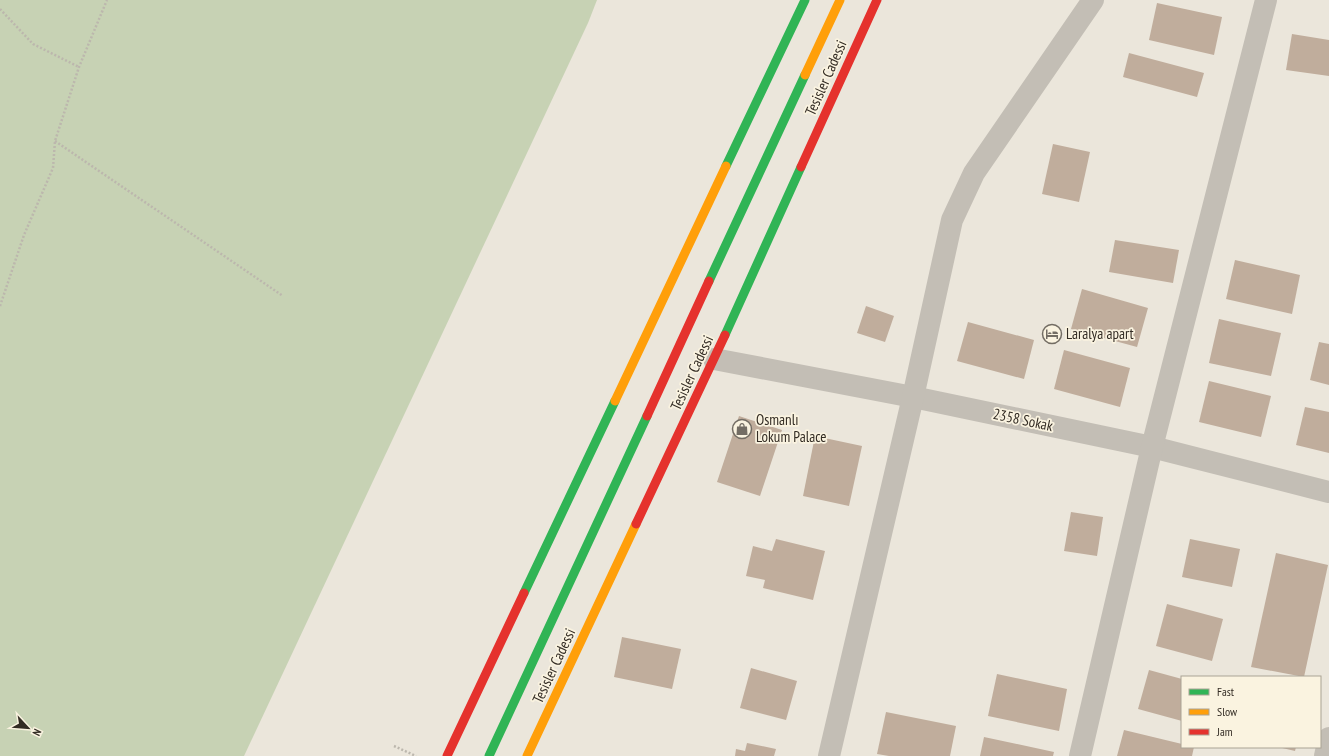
<svg xmlns="http://www.w3.org/2000/svg" width="1329" height="756" viewBox="0 0 1329 756" font-family="'PT Sans Narrow',sans-serif">
<style>
.green{fill:#c7d2b4}
.building{fill:#c0ad9c}
.lines{fill:none;stroke-linecap:round;stroke-linejoin:round}
.path{stroke:#bcb7ad;stroke-width:2.5;stroke-dasharray:2 2;stroke-linecap:butt}
.street{stroke:#c3beb5;stroke-width:22}
.fast{stroke:#30b455;stroke-width:9}
.slow{stroke:#ff9f0a;stroke-width:9}
.jam{stroke:#e5322d;stroke-width:9}
.labels{text-anchor:middle;stroke-width:3.5;stroke-linejoin:round;paint-order:stroke}
.street-label{font-size:15px;fill:#332c24;stroke:#faf3e0}
.poi-label{font-size:15px;fill:#332c24;stroke:#faf3e0;text-anchor:start}
</style>
<rect width="100%" height="100%" fill="#ebe6db"/>
<polygon class="green" points="0,0 597,0 588,23 244,756 0,756"/>
<g class="building">
<polygon points="1157,3 1222,17 1214,55 1149,40"/>
<polygon points="1292,34 1329,40 1329,76 1286,70"/>
<polygon points="1129,53 1204,73 1197,97 1123,77"/>
<polygon points="1053,144 1090,152 1079,202 1042,194"/>
<polygon points="1115,240 1179,250 1173,283 1109,272"/>
<polygon points="1235,260 1300,275 1292,314 1226,299"/>
<polygon points="1082,289 1148,308 1137,347 1071,329"/>
<polygon points="866,306 894,316 885,342 857,333"/>
<polygon points="1219,319 1281,333 1271,376 1209,363"/>
<polygon points="968,322 1034,340 1024,379 957,361"/>
<polygon points="1319,342 1329,344 1329,385 1310,380"/>
<polygon points="1064,350 1130,368 1120,407 1054,389"/>
<polygon points="1209,381 1271,396 1261,437 1199,422"/>
<polygon points="1305,407 1329,412 1329,453 1296,445"/>
<polygon points="739,416 782,430 760,496 717,482"/>
<polygon points="815,436 862,446 849,506 803,496"/>
<polygon points="1071,512 1103,517 1097,556 1064,551"/>
<polygon points="776,539 825,551 813,600 763,588 765,580 746,576 753,546 772,551"/>
<polygon points="1190,539 1240,549 1232,587 1182,577"/>
<polygon points="1276,553 1328,565 1304,677 1251,667"/>
<polygon points="1167,604 1223,619 1212,661 1156,646"/>
<polygon points="622,637 681,649 672,689 614,677"/>
<polygon points="751,668 797,681 786,720 740,708"/>
<polygon points="1149,670 1182,679 1182,721 1138,709"/>
<polygon points="997,674 1067,689 1059,731 988,716"/>
<polygon points="886,712 956,726 950,756 889,756 877,754"/>
<polygon points="1124,730 1182,744 1182,747 1194,747 1192,756 1117,756"/>
<polygon points="984,737 1054,752 1053,756 980,756"/>
<polygon points="747,743 776,749 774,756 735,756 736,749 745,751"/>
<polygon points="1278,747 1296,747 1295,751"/>
</g>
<g class="lines">
<g class="path">
<polyline points="0,9 33,44 79,67"/>
<polyline points="55,141 283,296"/>
<polyline points="0,306 24,235 53,168 55,141 79,67 107,0"/>
<polyline points="394,746 416,756"/>
</g>
<g class="street">
<polyline points="714,359 913,397 1152,447 1329,492"/>
<polyline points="829,756 913,397 952,220 974,173 1093,0"/>
<polyline points="1080,756 1152,447 1266,0"/>
<polyline points="1325,756 1329,738"/>
</g>
<g class="fast">
<polyline points="726,166 805,0"/>
<polyline points="709,281 805,75"/>
<polyline points="725,335 801,167"/>
<polyline points="524,593 615,401"/>
<polyline points="489,756 647,416"/>
</g>
<g class="slow">
<polyline points="805,75 840,0"/>
<polyline points="615,401 726,166"/>
<polyline points="527,756 636,524"/>
</g>
<g class="jam">
<polyline points="801,167 877,0"/>
<polyline points="647,416 709,281"/>
<polyline points="636,524 725,335"/>
<polyline points="447,756 524,593"/>
</g>
</g>
<defs>
<symbol id="hotel-ring" viewBox="-11 -11 22 22"><circle r="9.5" fill="#faf3e0" stroke="#736d64" stroke-width="1.5"/><path d="M-6-4.5h1.5V1H6V5H4.5V3h-9V5H-6ZM-4 0a1.8 1.8 0 1 1 3.6 0ZM.5 0V-2.5h3Q6-2.5 6 0Z" fill="#736d64"/></symbol>
<symbol id="shop-ring" viewBox="-11 -11 22 22"><circle r="9.5" fill="#faf3e0" stroke="#736d64" stroke-width="1.5"/><path d="M-5-2.5h2.3a2.7 3.5 0 0 1 5.4 0H5L5.5 6h-11ZM-1.5-2.5h3a1.5 2.3 0 0 0-3 0Z" fill="#736d64"/></symbol>
</defs>
<g fill-rule="evenodd">
<use href="#hotel-ring" x="1041" y="323" width="22" height="22"/>
<use href="#shop-ring" x="731" y="418" width="22" height="22"/>
</g>
<g class="labels">
<g class="street-label">
<text transform="translate(826 78) rotate(-66)" y="5">Tesisler Cadessi</text>
<text transform="translate(692 373) rotate(-65)" y="5">Tesisler Cadessi</text>
<text transform="translate(1023 420) rotate(12)" y="5">2358 Sokak</text>
<text transform="translate(554 666) rotate(-65)" y="5">Tesisler Cadessi</text>
</g>
<g class="poi-label">
<text x="1066" y="339">Laralya apart</text>
<text x="756" y="425">Osmanlı<tspan x="756" dy="17">Lokum Palace</tspan></text>
</g>
</g>
<rect x="1181" y="676" width="140" height="72" fill="#faf3e0" stroke="#aaa395"/>
<rect x="1189" y="689" width="20" height="6" fill="#30b455" stroke="#aaa395"/>
<text x="1217" y="696" font-size="12" fill="#332c24">Fast</text>
<rect x="1189" y="709" width="20" height="6" fill="#ff9f0a" stroke="#aaa395"/>
<text x="1217" y="716" font-size="12" fill="#332c24">Slow</text>
<rect x="1189" y="729" width="20" height="6" fill="#e5322d" stroke="#aaa395"/>
<text x="1217" y="736" font-size="12" fill="#332c24">Jam</text>
<g transform="translate(28 728) rotate(116)" stroke="#faf3e0" stroke-width="3" paint-order="stroke">
<path d="M0-3L7 15L0 10L-7 15Z" fill="#332c24"/>
<text y="-6" font-size="11" font-weight="bold" text-anchor="middle" fill="#332c24">N</text>
</g>
</svg>
